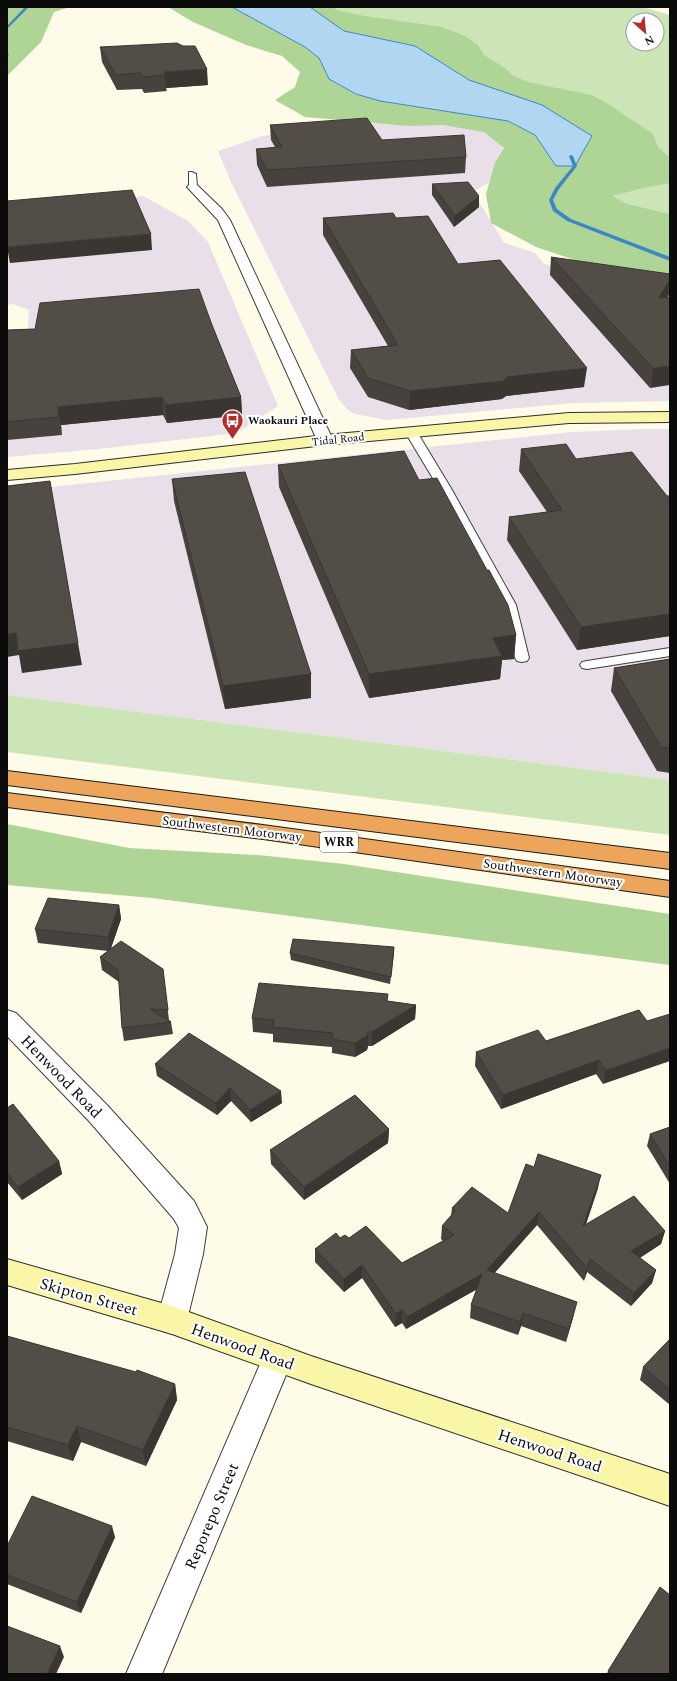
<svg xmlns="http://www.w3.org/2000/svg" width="677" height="1681" viewBox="0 0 677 1681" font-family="Spectral,serif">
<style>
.industrial{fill:#e9dfe9}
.green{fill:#cce5b6;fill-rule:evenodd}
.forest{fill:#afd596}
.water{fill:#b1d6f2;stroke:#3d87c5}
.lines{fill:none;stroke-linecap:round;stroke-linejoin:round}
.stream{fill:#3d87c5;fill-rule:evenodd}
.service-casing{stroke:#3e3e3e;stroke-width:2}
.minor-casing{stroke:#3e3e3e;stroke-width:2}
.secondary-casing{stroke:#2d2d2d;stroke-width:2}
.motorway-casing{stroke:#1c1c1c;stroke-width:2}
.service{fill:#fff;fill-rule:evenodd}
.minor{fill:#fff;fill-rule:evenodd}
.secondary{fill:#faf6a8;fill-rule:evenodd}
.motorway{fill:#eca55a;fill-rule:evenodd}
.wall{fill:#47423e}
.shaded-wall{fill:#3a3632}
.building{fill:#534d48;stroke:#3a3632}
.labels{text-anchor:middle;stroke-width:4;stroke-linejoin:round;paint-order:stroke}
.far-poi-label{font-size:11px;font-weight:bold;fill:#0b0b0b;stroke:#fff;text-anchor:start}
.far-street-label{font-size:11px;fill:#0b0b0b;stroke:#fff}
.shield{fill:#fff;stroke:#545454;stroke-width:1}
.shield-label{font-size:12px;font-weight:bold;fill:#0b0b0b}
.street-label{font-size:13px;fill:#0b0b0b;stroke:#fff}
.near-street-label{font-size:16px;fill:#0b0b0b;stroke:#fff}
</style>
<rect width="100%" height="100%" fill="#fefbe9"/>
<g class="industrial">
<polygon points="419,118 494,126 511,169 473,192 504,243 535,253 544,264 670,286 670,401 574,403 387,420 355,414 348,410 338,398 231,182 218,151 262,136"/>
<polygon points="143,196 188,221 208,242 278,406 237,433 99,449 7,457 7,344 27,342 29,310 12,304 7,305 7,209"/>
<polygon points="646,429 670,429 670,780 7,695 7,490 51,487 571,432"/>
</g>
<g class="green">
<path d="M232 7H642L670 15V284L556 166 535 135 329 79 319 58 305 47ZM633 20H657V44H633Z"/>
<polygon points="7,695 670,780 670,835 7,752"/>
</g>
<g class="forest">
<polygon points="7,7 70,7 54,12 41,42 7,76"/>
<polygon points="168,7 232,7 305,47 319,58 329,79 356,94 380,101 508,121 535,135 556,166 575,166 474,83 415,46 344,31 310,7 334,7 336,10 359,15 442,27 465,36 478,45 484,55 505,68 512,75 528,82 591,95 605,102 653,134 658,147 670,158 670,183 643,188 612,196 627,204 670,214 670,292 536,247 491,223 486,194 495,163 504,148 484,132 443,125 409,126 305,117 275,100 295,87 300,72 282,56 246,45 193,22"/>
<polygon points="7,824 129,848 258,855 344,864 670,914 670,965 152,898 7,885"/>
</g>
<polygon class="water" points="232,7 310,7 344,31 415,46 469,80 542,105 592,136 575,166 556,166 535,135 508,121 380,101 356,94 329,79 319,58 305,47"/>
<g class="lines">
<g class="stream">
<polygon points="25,7 29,7 7,29 7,26"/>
<polygon points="7,53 9,55 7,56"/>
<polygon points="571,155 573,156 577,166 559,189 553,200 557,209 571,219 670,257 670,261 567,221 553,211 549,200 555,188 573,166 569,156"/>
</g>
<defs>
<g id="service">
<polygon points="189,172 192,172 196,174 197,187 196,189 193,189 189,187"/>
<polygon points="411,429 417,432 452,490 516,605 529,658 527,661 522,662 517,661 515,658 502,605 440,490 405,432"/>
<polygon points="670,648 670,656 587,669 582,668 580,665 582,662 587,661"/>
</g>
<g id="minor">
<polygon points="193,184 197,185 222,209 230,220 333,440 330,443 325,445 320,443 317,440 218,220 187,187 189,185"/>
<polygon points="7,1010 16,1013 107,1105 194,1201 207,1227 203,1254 187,1320 183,1330 172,1334 161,1330 157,1320 175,1254 179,1228 174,1219 89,1121 7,1036"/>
<polygon points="278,1344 289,1348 293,1358 162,1674 126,1674 267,1348"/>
</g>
<g id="secondary">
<polygon points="670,412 670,422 569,423 325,445 75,474 7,480 7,470 75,464 325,435 569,413"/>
<polygon points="7,1259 172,1306 311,1356 670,1474 670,1506 311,1384 172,1334 7,1285"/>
</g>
<g id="motorway">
<polygon points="7,771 670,853 670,869 7,785"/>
<polygon points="7,793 263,825 670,881 670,897 263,839 7,807"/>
</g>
</defs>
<use href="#service" class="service-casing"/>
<use href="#minor" class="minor-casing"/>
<use href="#secondary" class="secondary-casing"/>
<use href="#motorway" class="motorway-casing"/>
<use href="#service" class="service"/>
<use href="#minor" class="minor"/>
<use href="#secondary" class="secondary"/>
<use href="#motorway" class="motorway"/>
</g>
<g class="wall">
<polygon points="100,47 208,85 166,88 167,91 144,93 142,89 117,90 102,62"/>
<polygon points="270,125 382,140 466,157 465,173 267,187 257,165 256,149 275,147 271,140"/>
<polygon points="432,184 479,207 454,227 432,195"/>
<polygon points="323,218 396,218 458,264 584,387 506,396 502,399 409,410 368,397 350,368 351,350 388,346 323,235"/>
<polygon points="551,257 670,293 667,297 650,388 550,275"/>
<polygon points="212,325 241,397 242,415 167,423 163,415 61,425 62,435 7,440 7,330"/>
<polygon points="521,449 576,459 667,496 670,496 670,636 577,650 507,540 509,517 547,512 519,471"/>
<polygon points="278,465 419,480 516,635 514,659 502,660 500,679 369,698 279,487"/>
<polygon points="172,479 311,674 311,698 225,709 174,501"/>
<polygon points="670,659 670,773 657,771 611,691 614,668"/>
<polygon points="119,905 121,919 111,948 163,969 169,1020 171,1022 173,1034 124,1041 122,1028 119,982 102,970 100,957 108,951 38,943 35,929"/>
<polygon points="394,947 394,954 390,984 291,960 290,953"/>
<polygon points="388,1001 416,1005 415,1019 372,1046 368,1046 367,1050 355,1057 332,1053 332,1047 273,1042 273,1034 253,1032 252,1018"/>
<polygon points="639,1010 603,1084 596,1074 501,1109 475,1066 476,1052 546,1041"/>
<polygon points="155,1064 282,1103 251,1122 231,1101 217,1115 157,1076"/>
<polygon points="7,1108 59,1161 62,1174 22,1200 7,1182"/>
<polygon points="670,1127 670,1184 647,1146 650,1134"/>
<polygon points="389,1129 388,1143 304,1200 271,1164 270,1150"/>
<polygon points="598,1188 586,1224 665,1231 661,1244 640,1258 656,1270 652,1283 631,1306 587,1272 584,1281 537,1225 494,1273 574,1314 566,1342 521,1326 518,1335 470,1318 471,1305 477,1289 406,1329 402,1323 395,1327 362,1278 344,1292 315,1262 315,1249 340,1238 349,1238 402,1263 443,1241 441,1239 442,1226 451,1216 452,1208 508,1213"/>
<polygon points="7,1336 175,1384 177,1400 146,1466 81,1442 73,1461 7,1441"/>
<polygon points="670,1339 670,1405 640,1380 643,1367"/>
<polygon points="115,1537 81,1613 7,1584 7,1546"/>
<polygon points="608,1671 670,1674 607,1674"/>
</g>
<g class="shaded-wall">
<polygon points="207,69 208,85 166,88 165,75 164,72"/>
<polygon points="479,196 479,207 454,227 455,216"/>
<polygon points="151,234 152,250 10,263 7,247"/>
<polygon points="670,279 670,293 656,317 659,298"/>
<polygon points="670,366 670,385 650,388 653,368"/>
<polygon points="587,368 584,387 506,396 502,399 409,410 410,391 507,377"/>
<polygon points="162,397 163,415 61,425 62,435 58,407"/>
<polygon points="241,397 242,415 167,423 166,405"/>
<polygon points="670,614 670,636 577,650 581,627"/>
<polygon points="16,633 78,643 82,665 22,673 19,655 7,657 7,634"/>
<polygon points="516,635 514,659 502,660 500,679 369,698 369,674 493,638"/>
<polygon points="311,674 311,698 225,709 223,686"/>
<polygon points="119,905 121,919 110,951 108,937"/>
<polygon points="416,1005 415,1019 372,1046 372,1032"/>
<polygon points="368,1032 368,1046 367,1050 355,1057 355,1043"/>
<polygon points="670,1048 670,1061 603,1084 606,1070"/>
<polygon points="599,1060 596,1074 501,1109 503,1095"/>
<polygon points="230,1088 231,1101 217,1115 216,1103"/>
<polygon points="281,1091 282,1103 251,1122 250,1110"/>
<polygon points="389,1129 388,1143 304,1200 304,1187"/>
<polygon points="59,1161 62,1174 22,1200 18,1187"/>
<polygon points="601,1175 598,1188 581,1239 583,1226"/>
<polygon points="539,1212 537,1225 485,1284 487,1270"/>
<polygon points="665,1231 661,1244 628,1265 631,1251"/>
<polygon points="590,1259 587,1272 584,1281 587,1268"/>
<polygon points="362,1265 362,1278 344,1292 344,1279"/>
<polygon points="656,1270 652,1283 631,1306 634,1293"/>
<polygon points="482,1274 481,1287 406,1329 407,1317"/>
<polygon points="577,1302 574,1314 566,1342 569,1329"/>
<polygon points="402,1310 402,1323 395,1327 396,1314"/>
<polygon points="523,1313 521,1326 518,1335 520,1322"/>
<polygon points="175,1384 177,1400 146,1466 143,1450"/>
<polygon points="77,1426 81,1442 73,1461 68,1445"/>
<polygon points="112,1526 115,1537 81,1613 77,1602"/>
<polygon points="60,1646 64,1657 56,1674 47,1674"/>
</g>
<g class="building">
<polygon points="177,43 183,46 195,46 207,69 164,72 165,75 143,77 141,73 116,75 100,47"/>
<polygon points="367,118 382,140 464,135 466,157 267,170 256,149 282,147 270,125"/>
<polygon points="468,182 479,196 455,216 432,184"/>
<polygon points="132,190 151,234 7,247 7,201"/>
<polygon points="393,213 396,218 428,216 458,264 500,260 587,368 507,377 504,381 410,391 368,378 351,350 398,345 323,218"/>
<polygon points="551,257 670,274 670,279 659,298 670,297 670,366 653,368"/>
<polygon points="199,289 212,325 241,397 166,405 162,397 58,407 59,417 7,422 7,330 35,329 40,303"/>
<polygon points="566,444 576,459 632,452 667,496 670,496 670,614 581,627 509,517 562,510 521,449"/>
<polygon points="404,451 419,480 437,478 487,570 489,570 508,605 516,635 493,638 502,656 369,674 278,465"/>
<polygon points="245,472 311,674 223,686 172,479"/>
<polygon points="50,481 78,643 18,651 16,633 7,634 7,486"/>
<polygon points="670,659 670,748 661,747 614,668"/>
<polygon points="48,898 119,905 108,937 35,929"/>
<polygon points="293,939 394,947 391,977 290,953"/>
<polygon points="121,941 163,969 168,1010 150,1009 171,1022 122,1028 118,970 100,957"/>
<polygon points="259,983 388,994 387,1001 416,1005 372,1032 368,1032 367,1036 355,1043 332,1039 333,1033 273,1027 274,1020 252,1018"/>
<polygon points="639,1010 647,1021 670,1014 670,1048 606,1070 599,1060 503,1095 476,1052 538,1030 546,1041"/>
<polygon points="189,1033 281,1091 250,1110 230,1088 216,1103 155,1064"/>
<polygon points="355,1095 389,1129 304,1187 270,1150"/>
<polygon points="13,1104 59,1161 18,1187 7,1173 7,1108"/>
<polygon points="670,1127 670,1167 650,1134"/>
<polygon points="538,1154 601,1175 583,1226 634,1196 665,1231 631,1251 656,1270 634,1293 590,1259 587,1268 539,1212 487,1270 577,1302 569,1329 523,1313 520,1322 471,1305 482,1274 407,1317 402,1310 396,1314 362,1265 344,1279 315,1249 336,1233 340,1238 345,1235 349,1238 366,1226 402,1263 454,1235 442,1226 455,1211 452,1208 472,1187 508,1213 526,1164 534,1167"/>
<polygon points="7,1336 136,1372 137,1370 175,1384 143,1450 77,1426 68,1445 7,1427"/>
<polygon points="670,1339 670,1390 643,1367"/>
<polygon points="32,1496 112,1526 77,1602 7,1575 7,1546"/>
<polygon points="660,1587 670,1595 670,1674 612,1674 608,1671"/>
<polygon points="7,1626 60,1646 47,1674 7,1674"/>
</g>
<defs>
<symbol id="bus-pin" viewBox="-11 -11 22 30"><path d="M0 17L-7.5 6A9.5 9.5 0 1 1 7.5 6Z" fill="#b22d2c" stroke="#fff"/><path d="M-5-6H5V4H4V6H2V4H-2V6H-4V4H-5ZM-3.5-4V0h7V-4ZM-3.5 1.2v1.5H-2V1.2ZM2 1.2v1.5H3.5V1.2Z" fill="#fff"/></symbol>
</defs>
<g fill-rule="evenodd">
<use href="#bus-pin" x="220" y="408" width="25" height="34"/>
</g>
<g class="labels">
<g class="far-poi-label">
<text x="248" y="424">Waokauri Place</text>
</g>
<g class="far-street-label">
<text transform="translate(338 439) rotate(-6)" y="4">Tidal Road</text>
</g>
<rect class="shield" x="320" y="832" width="38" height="20" rx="3"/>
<g class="shield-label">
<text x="339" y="846">WRR</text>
</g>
<g class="street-label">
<text transform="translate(232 828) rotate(7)" y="5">Southwestern Motorway</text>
<text transform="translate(553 872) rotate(8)" y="5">Southwestern Motorway</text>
</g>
<g class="near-street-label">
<text transform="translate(62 1076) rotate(46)" y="6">Henwood Road</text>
<text transform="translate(89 1296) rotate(16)" y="6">Skipton Street</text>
<text transform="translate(243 1346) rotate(20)" y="6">Henwood Road</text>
<text transform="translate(550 1450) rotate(18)" y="6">Henwood Road</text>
<text transform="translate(211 1516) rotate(-67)" y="6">Reporepo Street</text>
</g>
</g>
<rect width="677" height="1681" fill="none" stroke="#0b0b0b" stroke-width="16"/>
<g transform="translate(645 32) rotate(153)"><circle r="19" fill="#ffffff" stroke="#9d9d9d"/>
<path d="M0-3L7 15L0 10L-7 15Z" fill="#b22d2c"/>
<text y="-6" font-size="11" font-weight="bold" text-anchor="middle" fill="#0b0b0b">N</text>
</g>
</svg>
